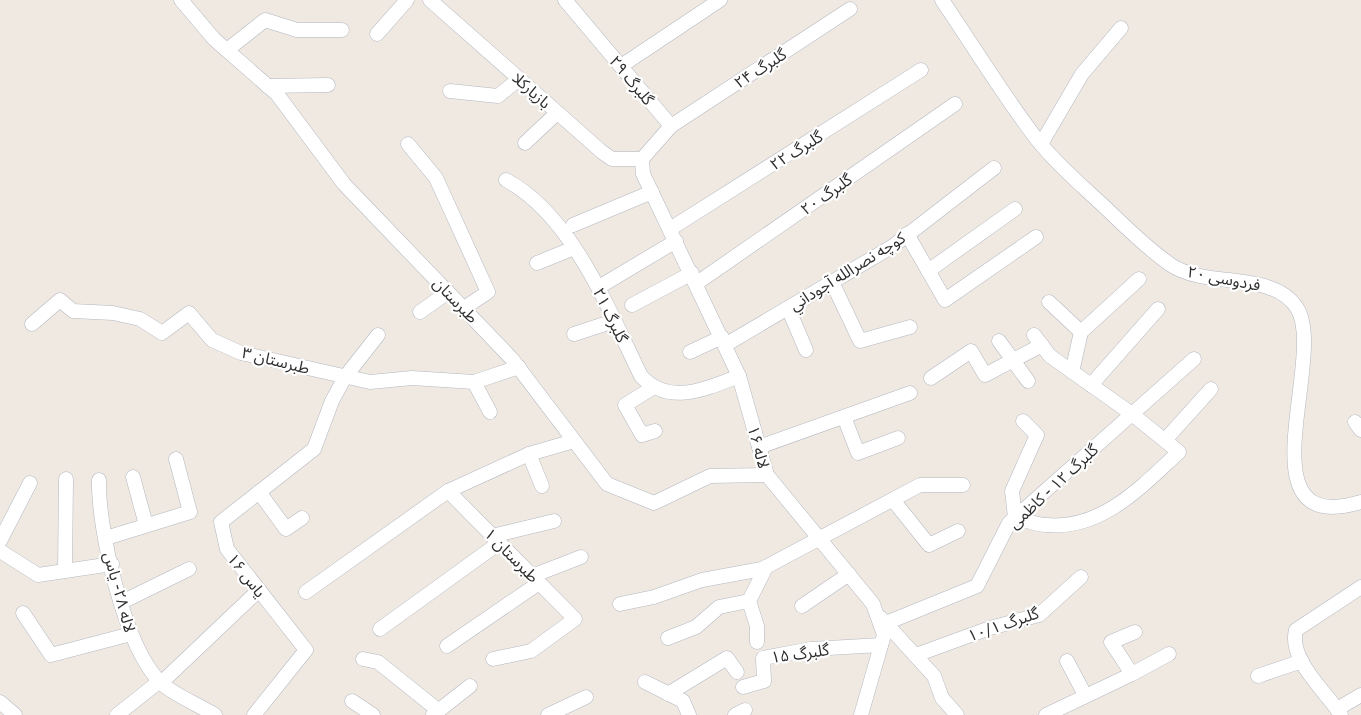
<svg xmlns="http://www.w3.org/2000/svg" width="1361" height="715" viewBox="0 0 1361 715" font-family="'IBM Plex Sans','Noto Sans Arabic',sans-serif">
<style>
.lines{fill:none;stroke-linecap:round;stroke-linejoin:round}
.minor-casing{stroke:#b4b7c1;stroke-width:15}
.minor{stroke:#fff;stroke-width:14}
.labels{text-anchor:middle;stroke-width:4.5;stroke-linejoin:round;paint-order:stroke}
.street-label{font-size:16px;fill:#2e2e2e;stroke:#fff}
</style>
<rect width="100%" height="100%" fill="#efe9e1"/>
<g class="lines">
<defs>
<g id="minor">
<polyline points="181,0 214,39 277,94 344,184 512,359 607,484 654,503 710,476 767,475"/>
<polyline points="430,0 602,152 612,159 642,159"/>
<polyline points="565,0 671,126 642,159"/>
<path d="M942 0C974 47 1004 97 1039 142 1060 168 1086 189 1110 212 1130 231 1149 250 1171 265 1207 289 1273 270 1297 308 1328 357 1239 539 1361 502"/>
<polyline points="377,34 407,0"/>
<polyline points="227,50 265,20 297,30 342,30"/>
<polyline points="621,66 720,0"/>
<polyline points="267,86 328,85"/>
<polyline points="450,91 498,96 519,79"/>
<polyline points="671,126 850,9"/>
<polyline points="525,143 557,113"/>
<polyline points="408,144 436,178 488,292 464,308"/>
<polyline points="1041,144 1082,74 1121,28"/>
<polyline points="642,159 643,174 739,376 767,475 873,604 884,635 861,715"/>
<path d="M506 180C573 216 609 311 641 376 669 407 708 388 739 376"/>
<polyline points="573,225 652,192"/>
<polyline points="670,229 921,70"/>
<polyline points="907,234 945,300 1036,237"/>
<polyline points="537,263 574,248"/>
<polyline points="928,271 1015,209"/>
<polyline points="832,282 860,341 910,327"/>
<polyline points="697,283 955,104"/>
<polyline points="599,287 676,241"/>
<polyline points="1049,302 1081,332"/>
<polyline points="632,305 692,273"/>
<polyline points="788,308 806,350"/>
<polyline points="420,312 448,292"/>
<polyline points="32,324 60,300 73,311 113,313 140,319 162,333 189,313 212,340 241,353 370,382 412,378 474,382 519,367"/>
<polyline points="574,334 614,321"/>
<polyline points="999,341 1028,381"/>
<polyline points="725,345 893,246 994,168"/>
<polyline points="690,352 722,337"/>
<polyline points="1072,372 1081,332 1139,279"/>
<polyline points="931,378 971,351 985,375 1042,345"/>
<polyline points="474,382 490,412"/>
<polyline points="1091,385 1158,309"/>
<polyline points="654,387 625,405 642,435 655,431"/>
<polyline points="844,417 858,453 898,438"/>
<path d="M1023 421 1037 435 1012 491 1015 517C1025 520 1036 525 1047 525 1102 530 1142 486 1179 452L1132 414 1050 356 1034 335"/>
<polyline points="1355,422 1361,430"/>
<polyline points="1165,440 1211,389"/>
<polyline points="759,447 910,393"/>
<polyline points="529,454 542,486"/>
<polyline points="133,477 146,525"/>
<path d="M99 480C98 530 124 645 160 682 170 693 201 706 215 715"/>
<polyline points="448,491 529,454 574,441"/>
<polyline points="259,492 286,529 302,518"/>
<polyline points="893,500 929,545 958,531"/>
<polyline points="492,536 554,521"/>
<polyline points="106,538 190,512 176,459"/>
<polyline points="0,541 30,483"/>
<polyline points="0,551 38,575 112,564"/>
<polyline points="65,571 66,479"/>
<polyline points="532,576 581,557"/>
<polyline points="306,592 448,491 575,619 531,651 493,659"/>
<polyline points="122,602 189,569"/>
<polyline points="620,604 654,597 702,580 762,569 920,485 963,485"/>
<polyline points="802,606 849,574"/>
<polyline points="23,613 51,655 131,634"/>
<polyline points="881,618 934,676 942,698 957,715"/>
<polyline points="886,623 977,586 1009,523 1194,359"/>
<polyline points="380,629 499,543"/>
<polyline points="668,638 696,627 719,607 749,601"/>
<polyline points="757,642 757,626 749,601 766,567"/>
<polyline points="447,646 539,583"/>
<polyline points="916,655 990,628 1039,615 1081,577"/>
<polyline points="363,659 378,662 439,711"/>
<polyline points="1067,661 1085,695"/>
<polyline points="1132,674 1169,654"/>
<polyline points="1258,676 1302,661"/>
<polyline points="645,682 683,701 689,715"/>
<polyline points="743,687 764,681 763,658 811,649 881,645"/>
<polyline points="668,694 727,658 737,672"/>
<polyline points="352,701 373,715"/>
<polyline points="0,702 15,715"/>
<polyline points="1337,709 1361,695"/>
<polyline points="117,715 156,684 161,683 259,590"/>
<polyline points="254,715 306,650 227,549 221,522 314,449 332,401 345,377 378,335"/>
<polyline points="433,715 470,686"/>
<polyline points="548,715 586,697"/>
<polyline points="735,715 745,710"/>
<polyline points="1046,715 1132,674 1111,642 1135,632"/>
<path d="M1341 715C1326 691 1288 660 1296 630L1361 587"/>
</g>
</defs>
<use href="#minor" class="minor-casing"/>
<use href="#minor" class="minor"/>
</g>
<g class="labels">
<g class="street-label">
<text transform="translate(760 68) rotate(-33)" y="6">گلبرگ ۲۴</text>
<text transform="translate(632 80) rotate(50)" y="6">گلبرگ ۲۹</text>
<text transform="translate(532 90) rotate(42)" y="6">بازیارکلا</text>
<text transform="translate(796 150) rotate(-32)" y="6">گلبرگ ۲۲</text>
<text transform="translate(826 194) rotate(-35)" y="6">گلبرگ ۲۰</text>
<text transform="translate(847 271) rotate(-32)" y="6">كوچه نصرالله آجوداني</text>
<text transform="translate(1224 278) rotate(11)" y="6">فردوسی ۲۰</text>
<text transform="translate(456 300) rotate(46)" y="6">طبرستان</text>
<text transform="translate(611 315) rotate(64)" y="6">گلبرگ ۲۱</text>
<text transform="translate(276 360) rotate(14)" y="6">طبرستان ۳</text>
<text transform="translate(759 447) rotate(75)" y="6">لاله ۱۶</text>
<text transform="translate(1053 486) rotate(-43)" y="6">گلبرگ ۱۲ - کاظمی</text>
<text transform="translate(512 555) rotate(45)" y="6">طبرستان ۱</text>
<text transform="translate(247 575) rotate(52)" y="6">یاس ۱۶</text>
<text transform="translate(120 592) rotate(75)" y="6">لاله ۲۸- یاس</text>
<text transform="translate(1003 624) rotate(-19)" y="6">گلبرگ ۱۰/۱</text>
<text transform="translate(800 653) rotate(-8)" y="6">گلبرگ ۱۵</text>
</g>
</g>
</svg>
